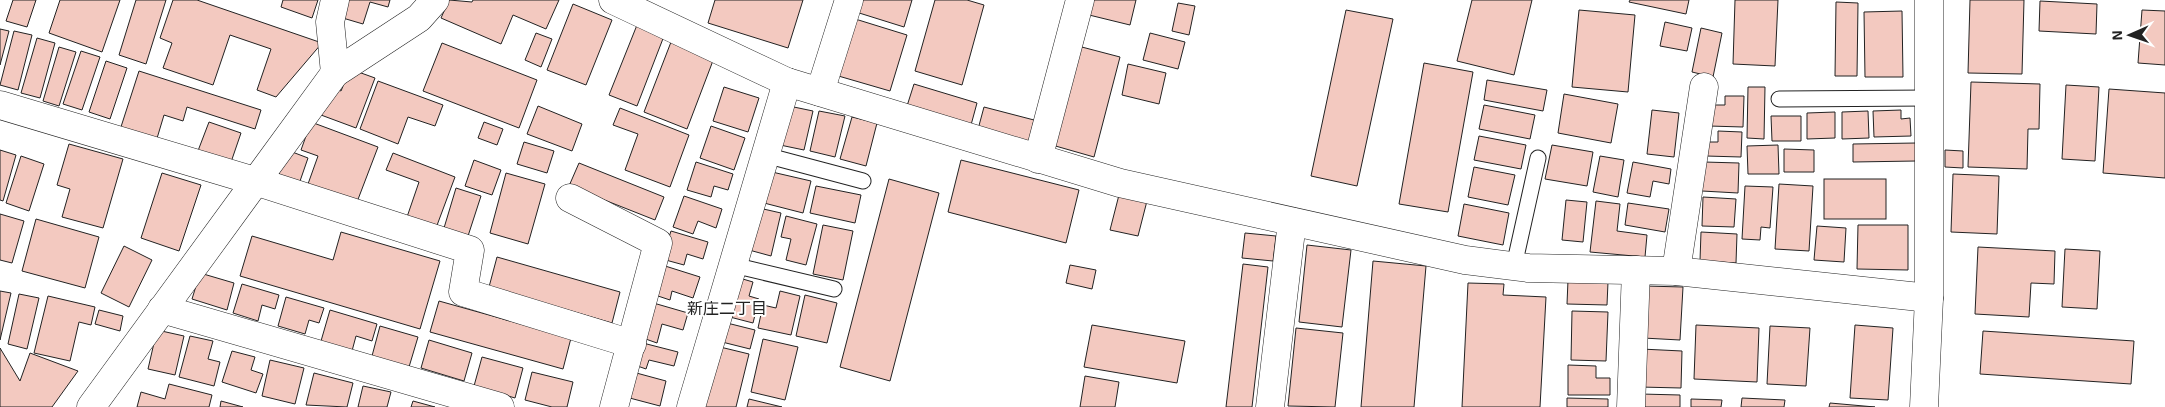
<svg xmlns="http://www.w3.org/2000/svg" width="2165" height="407" viewBox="0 0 2165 407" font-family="'Exo 2','Noto Sans JP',sans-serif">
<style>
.building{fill:#f3c9c0;stroke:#222}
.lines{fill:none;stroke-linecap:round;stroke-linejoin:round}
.lane-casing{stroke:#222;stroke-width:17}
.street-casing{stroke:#222;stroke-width:29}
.lane{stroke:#fff;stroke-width:15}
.street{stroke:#fff;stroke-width:28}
.labels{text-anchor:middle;stroke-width:4;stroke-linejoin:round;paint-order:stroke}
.neighbourhood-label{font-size:16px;fill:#222;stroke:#fff}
</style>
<rect width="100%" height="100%" fill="#fff"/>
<g class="building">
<polygon points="13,0 36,0 27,27 6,21"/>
<polygon points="60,0 120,0 102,52 49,33"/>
<polygon points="136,0 166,0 146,64 119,55"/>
<polygon points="173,0 197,0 322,43 276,97 257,90 271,49 230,35 213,85 163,68 172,43 160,38"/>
<polygon points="283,0 318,0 312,18 281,7"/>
<polygon points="341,0 390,0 388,7 370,2 363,24 336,16"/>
<polygon points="449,0 472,2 473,0 559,0 546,29 513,15 501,44 441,18"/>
<polygon points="715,0 803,0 788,48 708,23"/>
<polygon points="860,0 912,0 904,27 856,12"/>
<polygon points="935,0 967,0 984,5 962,85 915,71"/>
<polygon points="1088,0 1136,0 1130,25 1085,14"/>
<polygon points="1472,0 1532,0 1514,75 1457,61"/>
<polygon points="1630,0 1689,0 1686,14 1629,2"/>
<polygon points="1735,0 1778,0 1775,66 1733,64"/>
<polygon points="1970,0 2024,0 2022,74 1968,73"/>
<polygon points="2040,1 2097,4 2096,34 2039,31"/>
<polygon points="1836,2 1858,3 1857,76 1835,76"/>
<polygon points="1178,3 1195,6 1189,35 1172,31"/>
<polygon points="573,4 612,20 586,85 547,70"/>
<polygon points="1346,10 1393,19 1357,186 1311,176"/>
<polygon points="1579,10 1635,15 1628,92 1572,87"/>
<polygon points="2142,10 2165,11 2165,65 2138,63"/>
<polygon points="1902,11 1903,77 1865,77 1864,12"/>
<polygon points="852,18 907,35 890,91 835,75"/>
<polygon points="1665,22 1692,28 1687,51 1660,46"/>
<polygon points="637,25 664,36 637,106 609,95"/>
<polygon points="1701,28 1722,33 1713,77 1692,72"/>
<polygon points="0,29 9,31 0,65"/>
<polygon points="14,31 32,35 18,90 0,85"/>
<polygon points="536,33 552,39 541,67 525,60"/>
<polygon points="1150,33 1185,42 1178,69 1143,60"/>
<polygon points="37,38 55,43 40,98 21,93"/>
<polygon points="671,42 714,58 687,129 644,112"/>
<polygon points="442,43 537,80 519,128 423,91"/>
<polygon points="1078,46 1120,57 1094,157 1052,145"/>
<polygon points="59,47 76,52 59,106 43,101"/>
<polygon points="81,51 100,57 82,110 63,104"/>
<polygon points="106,61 127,68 110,119 89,112"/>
<polygon points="1424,63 1473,72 1448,212 1399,204"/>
<polygon points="1128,64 1166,73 1159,104 1122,95"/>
<polygon points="350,69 375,78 356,128 321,115 332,87 341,91"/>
<polygon points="139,71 261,110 255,129 187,107 183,121 164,115 155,145 119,133"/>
<polygon points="1487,80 1547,90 1543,111 1484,100"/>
<polygon points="378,81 443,105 435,126 408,117 398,144 360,129"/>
<polygon points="1971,82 2040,84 2039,129 2028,129 2027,169 1968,167"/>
<polygon points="914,84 977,103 971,125 907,106"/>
<polygon points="2066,85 2099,87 2095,161 2062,159"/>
<polygon points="724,87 759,98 748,132 713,121"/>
<polygon points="1748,87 1765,87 1764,139 1747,138"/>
<polygon points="2109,89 2165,93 2165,178 2103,173"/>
<polygon points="1564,94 1618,104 1611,143 1558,133"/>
<polygon points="1725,96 1744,96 1743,127 1709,126 1709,105 1725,105"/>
<polygon points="1484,105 1535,115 1530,139 1479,129"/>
<polygon points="538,106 582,124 572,151 527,134"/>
<polygon points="789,106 813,111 804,150 780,145"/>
<polygon points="984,107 1034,120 1028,146 977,133"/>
<polygon points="620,108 689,135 670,187 625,170 638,134 613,125"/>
<polygon points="1652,110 1679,113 1674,157 1647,154"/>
<polygon points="1901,110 1901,119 1910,118 1911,136 1874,137 1873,111"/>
<polygon points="819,111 845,116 835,157 810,151"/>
<polygon points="1868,111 1869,138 1842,139 1842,112"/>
<polygon points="1835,112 1835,138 1807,139 1807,113"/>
<polygon points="1771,116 1801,116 1801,141 1772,141"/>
<polygon points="852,117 877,123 866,166 840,159"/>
<polygon points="209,122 241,133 229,168 196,156"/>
<polygon points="311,122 378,147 357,202 308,184 318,156 301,150"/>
<polygon points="484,122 503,129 497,145 478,138"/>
<polygon points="711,126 745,138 734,170 700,158"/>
<polygon points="1718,131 1742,132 1741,157 1706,156 1707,142 1718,142"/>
<polygon points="1479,136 1526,145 1521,169 1474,160"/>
<polygon points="524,142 554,151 547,173 517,164"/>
<polygon points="1916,143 1916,161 1853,162 1853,144"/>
<polygon points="69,144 123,159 103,228 62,217 70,189 57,185"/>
<polygon points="1552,145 1593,152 1587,186 1545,179"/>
<polygon points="1778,145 1779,174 1748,174 1747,146"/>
<polygon points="1784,149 1814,150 1814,172 1784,172"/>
<polygon points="0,150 16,155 3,201 0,200"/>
<polygon points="287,150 308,158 299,184 278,177"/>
<polygon points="1945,150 1963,151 1963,168 1945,167"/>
<polygon points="393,153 455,177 436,228 407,217 419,182 386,170"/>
<polygon points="21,156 44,164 29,211 6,203"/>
<polygon points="1600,156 1624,160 1618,197 1593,192"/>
<polygon points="474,160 501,170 492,195 465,186"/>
<polygon points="961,160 1079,190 1066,243 948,212"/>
<polygon points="696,162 733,174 728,190 714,186 711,197 687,190"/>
<polygon points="1633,162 1671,169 1669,184 1653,181 1650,197 1627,193"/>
<polygon points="1704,162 1739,163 1738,193 1702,191"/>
<polygon points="579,163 664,197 655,220 569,186"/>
<polygon points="1474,167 1515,175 1508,205 1468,197"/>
<polygon points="772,172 811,181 803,213 764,203"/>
<polygon points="162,173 201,185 179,251 141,238"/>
<polygon points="506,173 545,184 528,244 490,233"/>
<polygon points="1953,174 1999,176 1997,234 1951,232"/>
<polygon points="889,179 939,193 890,381 840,367"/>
<rect x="1824" y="179" width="62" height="40"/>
<polygon points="1779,184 1813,186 1809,251 1775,249"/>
<polygon points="816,186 861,195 855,223 810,213"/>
<polygon points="1745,186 1773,187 1770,228 1761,227 1760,240 1742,239"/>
<polygon points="456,188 481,196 468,236 444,228"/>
<polygon points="1120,191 1148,197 1138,236 1110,230"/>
<polygon points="684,196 722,209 716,228 698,221 693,234 673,227"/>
<polygon points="1703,197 1736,199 1734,227 1702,226"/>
<polygon points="1566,200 1587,202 1583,242 1562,240"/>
<polygon points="1596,201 1620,204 1617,231 1647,235 1645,257 1590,252"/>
<polygon points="1628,203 1669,209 1665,232 1625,225"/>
<polygon points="1464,204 1509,213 1503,245 1458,236"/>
<polygon points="759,208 781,213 771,256 749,250"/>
<polygon points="0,214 24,221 12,263 0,260"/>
<polygon points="786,216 817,224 806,265 786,260 791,239 781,237"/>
<polygon points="36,219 99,237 85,288 22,271"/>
<polygon points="823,225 853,231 843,280 813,274"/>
<polygon points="1858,225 1908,225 1908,270 1857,269"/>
<polygon points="1817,226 1846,228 1844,262 1814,260"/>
<polygon points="671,231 708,242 703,259 687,254 684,265 662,259"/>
<polygon points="341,232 440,261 420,329 240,276 252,236 333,260"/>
<polygon points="1701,232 1737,234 1736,263 1700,261"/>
<polygon points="1245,233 1276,236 1273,261 1242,258"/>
<polygon points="1307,245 1351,250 1342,327 1299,322"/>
<polygon points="124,246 152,260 129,307 101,293"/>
<polygon points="1978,247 2055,251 2054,284 2031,283 2029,317 1975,314"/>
<polygon points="2065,249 2100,251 2097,309 2062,307"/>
<polygon points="497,257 620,292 612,323 489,287"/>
<polygon points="1373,261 1426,266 1414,407 1361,407"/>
<polygon points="1243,264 1268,267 1252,407 1226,407"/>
<polygon points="662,265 700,277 693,298 672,291 670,300 652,294"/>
<polygon points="1070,265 1096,270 1092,289 1066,283"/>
<polygon points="200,273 234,283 227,310 192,299"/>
<polygon points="736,277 753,282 749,296 759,299 753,323 726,316"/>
<polygon points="1568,280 1608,282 1607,305 1567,304"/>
<polygon points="1468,283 1504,284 1503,295 1546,297 1540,407 1462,407"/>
<polygon points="242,284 279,295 275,309 262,305 258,321 233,313"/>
<polygon points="1645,286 1683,287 1680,340 1643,338"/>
<polygon points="0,291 11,293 0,340"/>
<polygon points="780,291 800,296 791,335 758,328 763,305 776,308"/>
<polygon points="19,294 39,298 27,349 8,344"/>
<polygon points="805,295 837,303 827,343 796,336"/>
<polygon points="48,296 95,307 91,325 79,322 70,361 34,353"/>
<polygon points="286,297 324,308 319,323 309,320 305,334 278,326"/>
<polygon points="439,301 571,338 563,369 430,332"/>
<polygon points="650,302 688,313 683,330 662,324 657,343 640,337"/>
<polygon points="99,310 123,316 120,331 95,324"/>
<polygon points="330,310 377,324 372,341 356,336 352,351 321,341"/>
<polygon points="1572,311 1608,312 1606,361 1571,360"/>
<polygon points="723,322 755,330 750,349 718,341"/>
<polygon points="1092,325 1185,341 1177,383 1084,367"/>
<polygon points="1696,325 1759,328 1757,382 1694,379"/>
<polygon points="1855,325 1893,328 1888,400 1850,398"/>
<polygon points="380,326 418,337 409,367 372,356"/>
<polygon points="1770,326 1810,328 1806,386 1767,384"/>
<polygon points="1296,328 1343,333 1335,407 1288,406"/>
<polygon points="157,330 184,336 175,375 148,369"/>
<polygon points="1983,331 2134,341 2131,384 1980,374"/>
<polygon points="190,336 213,341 208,359 220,362 214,386 179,377"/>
<polygon points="763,339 798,347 785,400 751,392"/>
<polygon points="429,340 472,353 464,381 421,368"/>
<polygon points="639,342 678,352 674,366 649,360 646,369 632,364"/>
<polygon points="716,346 749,354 736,407 700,407"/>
<polygon points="0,348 20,381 30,353 78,371 52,407 0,407"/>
<polygon points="1641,349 1682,351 1681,388 1640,387"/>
<polygon points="232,351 255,357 251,370 263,374 256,393 222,382"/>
<polygon points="482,357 523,368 515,398 474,386"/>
<polygon points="270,360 304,368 295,404 262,396"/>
<polygon points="1568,365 1596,366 1596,378 1610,378 1610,395 1568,395"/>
<polygon points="629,371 666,381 660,406 622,396"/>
<polygon points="532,372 573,382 567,407 552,407 525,400"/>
<polygon points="314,373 353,383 347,407 306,405"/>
<polygon points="1085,376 1119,382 1115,407 1080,407"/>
<polygon points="169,384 212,395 209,407 137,407 141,392 165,399"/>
<polygon points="363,386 391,392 387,407 358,407"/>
<polygon points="1641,394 1680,395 1680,407 1641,407"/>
<polygon points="1567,398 1608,399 1608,407 1567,407"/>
<polygon points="1742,398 1785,400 1784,407 1741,407"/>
<polygon points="749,399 782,407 747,407"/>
<polygon points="1691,399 1722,400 1721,407 1691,407"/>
<polygon points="221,401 243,407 220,407"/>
<polygon points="413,401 435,407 411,407"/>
<polygon points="1830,403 1875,407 1829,407"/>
</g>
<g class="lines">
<defs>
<g id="lane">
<polyline points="1779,99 1929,98"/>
<polyline points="765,155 863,181"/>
<polyline points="733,265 834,289"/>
<polyline points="1514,266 1538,158"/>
</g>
<g id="street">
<polyline points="613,0 787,82 1120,183 1465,260 1528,268 1676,271 1929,298"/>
<polyline points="335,73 330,22 335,0"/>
<polyline points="820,92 849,0"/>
<polyline points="0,105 255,181 470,250 463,292 632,344"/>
<polyline points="1038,159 1080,0"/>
<polyline points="570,198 658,243 614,407"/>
<polyline points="1676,271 1704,87"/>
<polyline points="162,309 500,407"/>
<polyline points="91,407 335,73 419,18 435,0"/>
<polyline points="691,407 787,82"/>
<polyline points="1270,407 1292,222"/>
<polyline points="1631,407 1636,270"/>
<polyline points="1924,407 1929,298 1929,0"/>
</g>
</defs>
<use href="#lane" class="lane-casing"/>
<use href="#street" class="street-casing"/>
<use href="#lane" class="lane"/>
<use href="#street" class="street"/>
</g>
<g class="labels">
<g class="neighbourhood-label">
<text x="727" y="314">新庄二丁目</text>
</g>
</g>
<g transform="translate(2130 35) rotate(268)" stroke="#ffffff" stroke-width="4" paint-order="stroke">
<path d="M0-4L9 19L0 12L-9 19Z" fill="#222222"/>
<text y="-8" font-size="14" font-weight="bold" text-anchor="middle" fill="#222222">N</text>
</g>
</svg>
